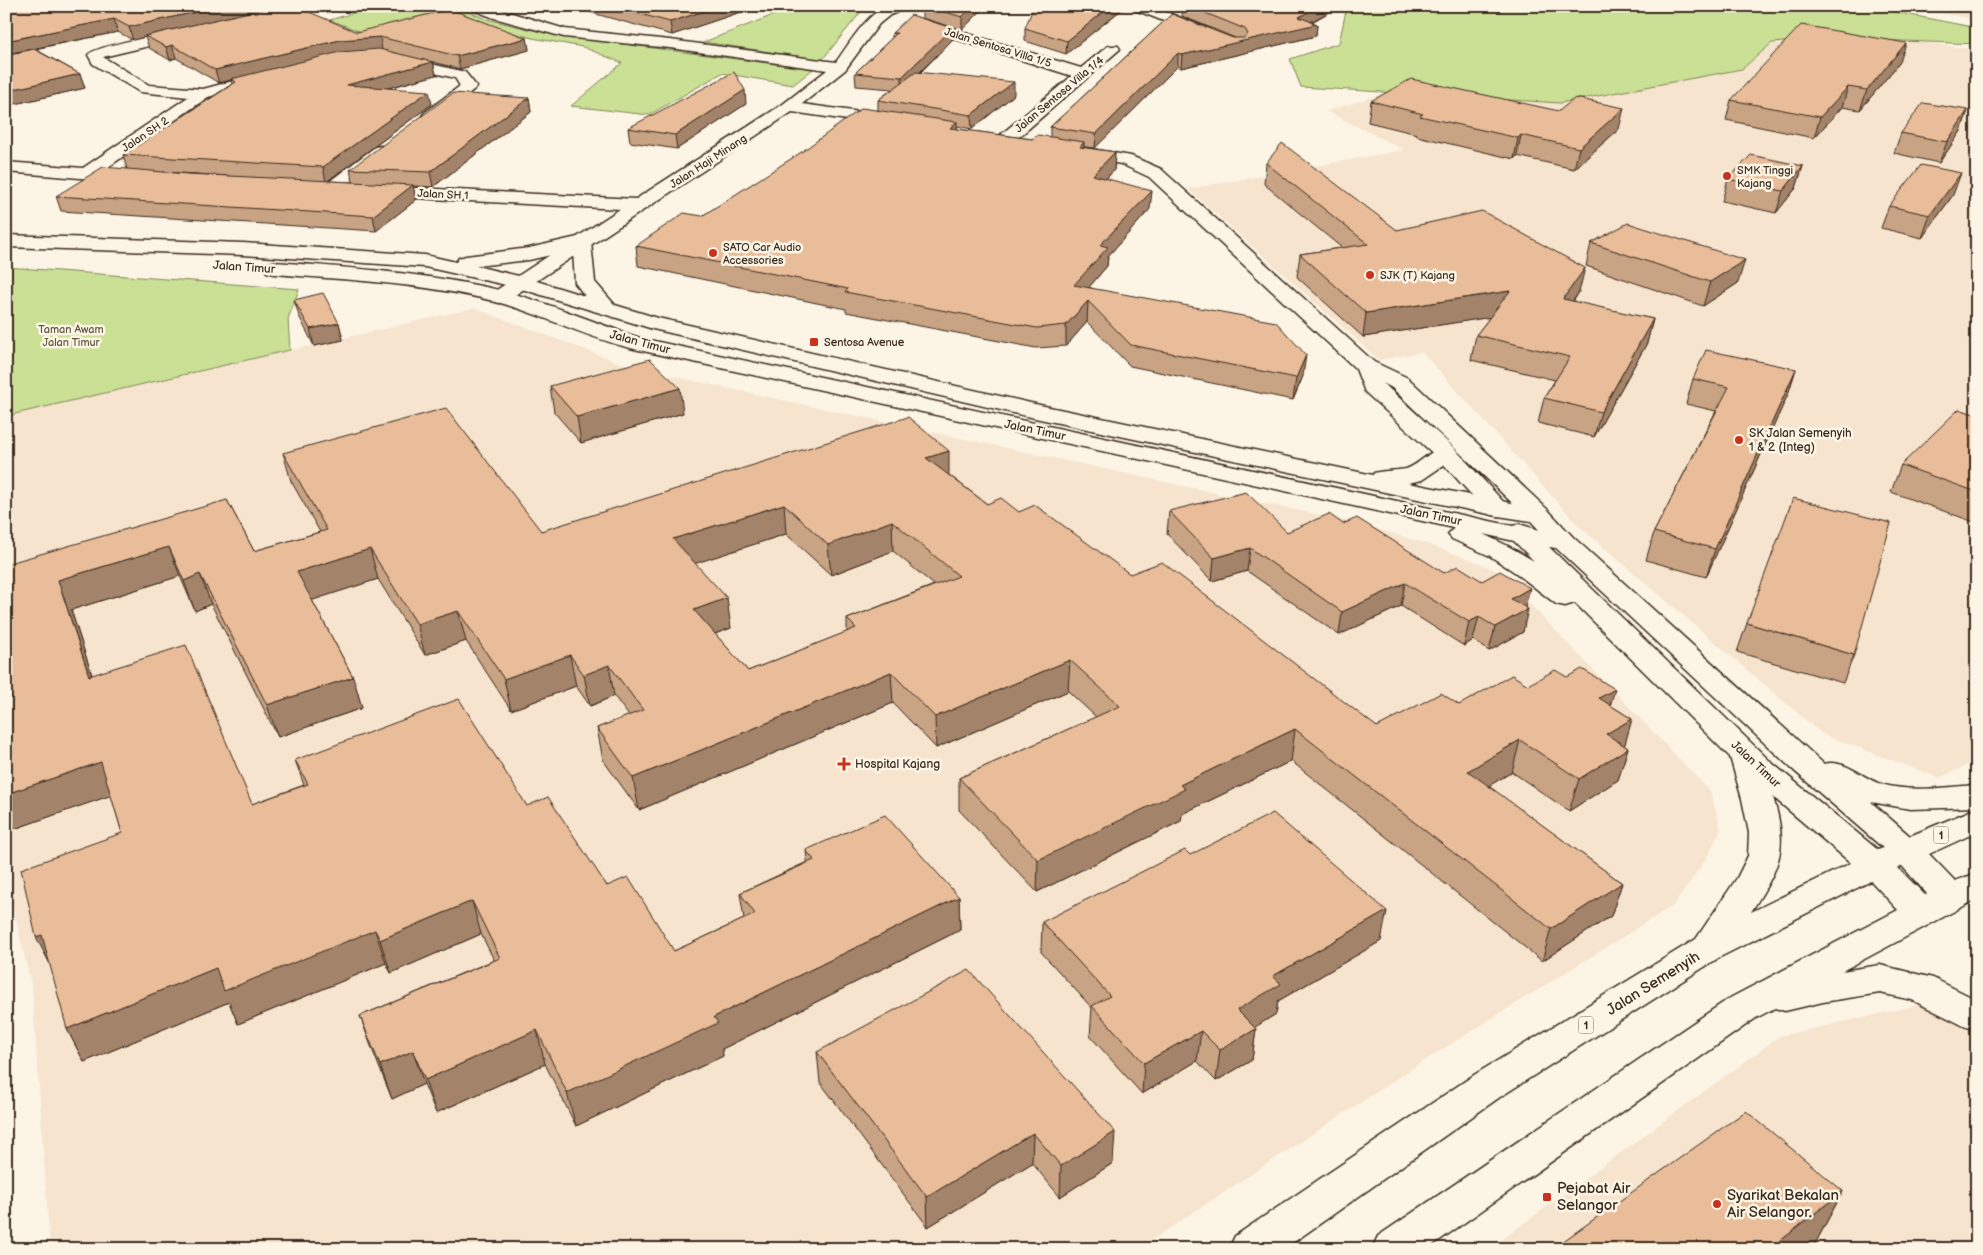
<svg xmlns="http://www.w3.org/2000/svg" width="1983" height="1255" viewBox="0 0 1983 1255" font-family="'Balsamiq Sans',sans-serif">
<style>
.built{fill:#f6e4ce}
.green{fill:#cae095;stroke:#82855a}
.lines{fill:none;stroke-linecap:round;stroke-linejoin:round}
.minor-casing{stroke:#3b2a1e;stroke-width:3}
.major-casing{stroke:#3b2a1e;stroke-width:3}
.minor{fill:#fcf5e5;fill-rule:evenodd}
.major{fill:#fcf5e5;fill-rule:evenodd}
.wall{fill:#c8a384;stroke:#3b2a1e;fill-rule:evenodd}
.shaded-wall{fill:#a3846b;stroke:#3b2a1e}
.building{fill:#e9bd99;stroke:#3b2a1e;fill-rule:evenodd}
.poi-dot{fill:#c8321e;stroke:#fcf5e5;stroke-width:2}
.labels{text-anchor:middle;stroke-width:5;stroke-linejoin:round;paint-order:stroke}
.far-street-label{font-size:11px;fill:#3b2a1e;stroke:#fcf5e5}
.far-poi-label{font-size:11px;fill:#3b2a1e;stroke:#fcf5e5;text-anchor:start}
.far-park-label{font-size:11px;fill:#5f583c;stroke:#fcf5e5}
.shield{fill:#fcf5e5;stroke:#75675a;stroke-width:1}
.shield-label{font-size:11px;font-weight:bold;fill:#3b2a1e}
.street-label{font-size:12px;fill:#3b2a1e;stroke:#fcf5e5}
.poi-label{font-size:12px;fill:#3b2a1e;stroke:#fcf5e5;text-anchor:start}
.near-street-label{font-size:15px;fill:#3b2a1e;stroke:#fcf5e5}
.near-poi-label{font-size:15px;fill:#3b2a1e;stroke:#fcf5e5;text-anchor:start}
</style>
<rect width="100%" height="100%" fill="#fcf5e5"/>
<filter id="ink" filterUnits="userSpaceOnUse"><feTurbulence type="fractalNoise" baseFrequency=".02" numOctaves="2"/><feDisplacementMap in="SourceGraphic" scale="10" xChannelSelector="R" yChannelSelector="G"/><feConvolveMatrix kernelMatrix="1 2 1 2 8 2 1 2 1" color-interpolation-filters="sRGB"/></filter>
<g filter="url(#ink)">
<g class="built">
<polygon points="1681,6 1977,50 1977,761 1939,778 1822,734 1580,527 1422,352 1379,360 1188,189 1404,150 1326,111"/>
<polygon points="1904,6 1977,6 1977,20"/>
<polygon points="474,308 634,368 1365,525 1430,545 1477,562 1499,572 1710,791 1721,829 1707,858 1674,905 1419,1064 1138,1249 50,1249 32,988 6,877 6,416"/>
<polygon points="1977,992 1977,1249 1489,1249 1780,1036"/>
</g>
<g class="green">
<polygon points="376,6 456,6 486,19 554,35 813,69 793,85 722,73 649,115 571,106 622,63 583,47 532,38 459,18 372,36 330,20"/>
<polygon points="786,6 865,7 822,60 704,42 789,9"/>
<polygon points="1347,6 1865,6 1977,28 1977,44 1830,38 1772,43 1742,69 1560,103 1301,87 1290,59 1339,43"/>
<polygon points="6,267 299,289 288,319 290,350 6,416"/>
</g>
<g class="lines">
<defs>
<g id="minor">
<polygon points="288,6 310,7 308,10 263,20 256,16 258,13"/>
<path d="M469 6H489L565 29 670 40 836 62C847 47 868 11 887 7 893 5 900 6 907 6L905 9 890 15 879 24 845 70 802 104 889 116 895 118 897 121 895 124 889 126 792 112 506 301 499 303 492 301 489 297 492 293 620 209 377 196 371 195 368 191 371 187 377 186 636 199 783 104 827 70 670 48 564 37 494 18 471 9Z"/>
<polygon points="1131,6 1151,6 1209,29 1211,32 1209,35 1199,35 1133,9"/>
<polygon points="916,18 1081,68 1108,46 1118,46 1120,49 1011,144 999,144 997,140 999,136 1072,76 911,25 909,22"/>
<path d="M182 30 187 31 189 34 187 37 103 57 149 85 203 89 263 73 268 75 271 78 268 81 208 97 104 170 135 173 138 177 135 181 129 182 6 172V162L83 168 188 97 140 92 93 64 88 55C94 46 167 33 182 30Z"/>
<polygon points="398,56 465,72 477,87 436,119 424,119 422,116 424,113 460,86 455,78 393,63 391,60 393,57"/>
<polygon points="381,146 387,147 389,151 387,155 338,192 332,193 326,192 323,188 326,184 375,147"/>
<polygon points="1079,147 1131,156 1161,169 1374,362 1408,378 1548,510 1551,515 1548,520 1539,522 1530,520 1392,388 1383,383 1454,448 1510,509 1507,514 1498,516 1489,514 1438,458 1365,392 1356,369 1149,177 1121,164 1073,156 1071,152 1073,148"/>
</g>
<path id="major" d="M6 235 243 243 425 255 456 262 459 258 466 256 529 248 582 236 589 238 591 242 595 282 615 305 658 318 1035 404 1373 475 1374 473C1385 470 1396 471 1406 469 1424 463 1433 443 1454 448L1458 453 1454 458 1422 480 1408 483 1548 510 1573 537 1824 764C1843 758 1863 778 1881 784 1911 793 1946 787 1977 785V807L1910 809 1871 802 1910 836 1977 808V832L1929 854 1955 881 1977 873V899L1842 971 1880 965 1933 978 1977 1000V1030L1964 1026 1912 1000 1880 993 1823 1002 1785 1011 1775 1008 1756 1018 1427 1249H1372L1378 1236 1730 998 1898 910 1871 881 1720 957 1500 1097 1284 1249H1229L1235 1236 1474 1075 1696 939 1737 878 1748 856 1749 833 1742 799 1730 757 1575 603 1565 606 1556 604 1516 573 1490 556 1452 539 1448 534 1454 528 634 349C587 338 544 315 497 302 425 283 348 280 274 274L267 272 264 268 267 264 274 262C352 268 431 273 507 292 552 304 595 323 640 338L1513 526 1519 524 1539 530 1531 521 1498 516 1035 418 653 329 515 287 425 267 243 255 6 247ZM573 250 575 283 585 296 527 278 476 266 529 260ZM1483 534 1514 541 1534 561 1508 546ZM1549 547 1556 548 1791 768 1883 848 1878 850 1772 763ZM1773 797 1851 863 1751 912C1780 866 1789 850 1773 797ZM1902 866 1927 894 1925 895 1898 868Z"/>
</defs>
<use href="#minor" class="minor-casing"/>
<use href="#major" class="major-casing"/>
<use href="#minor" class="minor"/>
<use href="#major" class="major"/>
</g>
<g class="wall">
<path d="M6 6 271 7 357 32 527 38 529 50 460 69 433 62 436 75 389 88 432 104 328 181 353 182 350 169 529 98 531 112 433 187 413 186 416 200 376 231 61 211 56 196 127 169 123 155 232 84 231 80 219 83 176 58 170 60 149 48 145 37 133 40 118 32 35 49 80 74 85 88 6 106V55L29 50 6 54ZM164 172 229 176 188 174Z"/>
<polygon points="585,6 759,6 672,35 585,11"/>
<polygon points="922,6 982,6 982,10 962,30 922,18"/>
<polygon points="1126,6 1066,54 1025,41 1025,28"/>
<polygon points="1183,6 1340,6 1312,22 1317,24 1316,36 1181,68 1178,66 1095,148 1084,147 1115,152 1114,170 1106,179 1150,209 1108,256 1107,266 1089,287 1303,376 1293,400 1130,366 1087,322 1066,346 1036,348 846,312 846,309 638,266 636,246 702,216 878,110 878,100 892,89 856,86 855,73 892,38 892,33 952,40 920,73 1014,95 972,129 957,126 957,129 1032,139 1050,137 1050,127 1172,14 1233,38 1235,38 1182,16"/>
<polygon points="1900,62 1860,110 1842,107 1814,138 1726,120 1731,100"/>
<polygon points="1371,101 1619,129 1574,169 1517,156 1514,159 1417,136 1417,134 1368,122"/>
<polygon points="746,104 677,149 630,142 628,128"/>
<polygon points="1968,110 1961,131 1939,163 1894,153 1901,133"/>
<polygon points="1266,163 1397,230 1579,292 1573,302 1653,319 1647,343 1594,437 1538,423 1544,398 1555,380 1471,360 1476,335 1490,317 1363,337 1297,277 1300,254 1342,248 1264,184"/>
<polygon points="1803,166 1796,188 1776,213 1722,201 1728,179"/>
<polygon points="1953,195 1922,238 1881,228 1889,206"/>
<polygon points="1591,243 1738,283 1703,306 1586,266"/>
<polygon points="294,300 339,323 343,340 314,346 299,316"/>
<polygon points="1796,369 1788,394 1706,577 1646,560 1654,532 1716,411 1686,404 1693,379"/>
<polygon points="550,386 683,413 581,443 554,412"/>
<polygon points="1977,415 1977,520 1974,522 1891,492 1901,465"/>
<path d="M283 453 541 531 949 475 987 504 1019 512 1130 574 1377 727 1459 705 1528 685 1610 705 1632 719 1624 746 1628 748 1618 780 1569 811 1512 772 1488 786 1622 883 1611 916 1542 961 1291 761 1182 814 1181 821 1037 892 959 810V778L1096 717 1068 691 936 748 893 703 639 810 603 760 597 728 629 716 614 696 590 706 576 686 511 710 466 641 425 655 378 579 312 600 353 677 362 708 278 737 211 604 195 611 180 576 71 610 92 675 252 804 304 785 295 760 527 806 674 951 744 919 740 893 807 862 806 850 959 897 960 930 722 1049 723 1056 576 1126 545 1064 436 1113 424 1084 392 1099 372 1049 360 1016 494 960 481 934 391 973 386 963 238 1024 229 1002 84 1062 67 1029 122 833 111 795 14 829 6 814V630L227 500 254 551 320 532 291 481ZM786 534 831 575 893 551 934 585 847 619V632L748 671 715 634 731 628 695 563Z"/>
<polygon points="1169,511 1287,532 1343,524 1444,573 1525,607 1523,632 1489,651 1473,640 1464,646 1401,606 1339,635 1247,571 1212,581 1167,534"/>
<polygon points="1747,623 1854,655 1843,683 1737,652"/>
<polygon points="1042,922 1381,941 1278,1001 1276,1014 1254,1027 1256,1029 1252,1060 1216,1081 1197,1061 1142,1094 1090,1036 1092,1008 1041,952"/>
<polygon points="817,1052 1113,1163 1060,1197 1032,1163 928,1227 820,1082"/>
<polygon points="1843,1191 1815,1244 1809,1249 1560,1249 1562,1242"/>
</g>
<g class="shaded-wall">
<polygon points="222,6 271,6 271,8 145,36 145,37 133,40 129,27"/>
<polygon points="720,6 759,6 672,35 670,22"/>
<polygon points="973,6 982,6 982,10 962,30 962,17"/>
<polygon points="1111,6 1126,6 1066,54 1067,41"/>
<polygon points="1319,6 1340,6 1301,27 1317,24 1316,36 1181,68 1182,55 1298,28 1299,17"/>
<polygon points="114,19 118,32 6,54 6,41"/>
<polygon points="952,28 952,40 902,90 902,77"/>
<polygon points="380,37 382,50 231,79 231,80 219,83 215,70 340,40"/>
<polygon points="527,38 529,50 460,69 457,56"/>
<polygon points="1906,43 1900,62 1860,110 1867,90"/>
<polygon points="172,45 176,58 170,60 166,47"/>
<polygon points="1178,53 1178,66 1095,148 1096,134"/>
<polygon points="433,62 436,75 350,98 347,85"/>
<polygon points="80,74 85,88 6,106 6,91"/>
<polygon points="1014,82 1014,95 972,129 971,115"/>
<polygon points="1848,87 1842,107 1814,138 1820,117"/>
<polygon points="745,90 746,104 677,149 675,135"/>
<polygon points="429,91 432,104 326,182 323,167"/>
<polygon points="529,98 531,112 433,187 430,172"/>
<polygon points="1624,108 1619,129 1574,169 1579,148"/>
<polygon points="1968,110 1961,131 1939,163 1947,142"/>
<polygon points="957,122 957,140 950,128"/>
<polygon points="1521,135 1517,156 1514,159 1518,138"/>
<polygon points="1084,142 1084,160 1080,147"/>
<polygon points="1115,152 1114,170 1092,194 1093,175"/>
<polygon points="1803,166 1796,188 1776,213 1783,191"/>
<polygon points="1961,173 1953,195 1922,238 1930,215"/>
<polygon points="413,185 416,200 376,231 373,216"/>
<polygon points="1152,191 1150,209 1108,256 1107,266 1074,305 1074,285 1100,245"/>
<polygon points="1745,260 1738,283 1703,306 1710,282"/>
<polygon points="1585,268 1579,292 1558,323 1563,299"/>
<polygon points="1510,291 1505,315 1363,337 1366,313"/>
<polygon points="1088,301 1087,322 1066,346 1066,325"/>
<polygon points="1653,319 1647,343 1594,437 1601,412"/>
<polygon points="339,323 343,340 314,346 310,329"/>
<polygon points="1306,355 1303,376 1293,400 1296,378"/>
<polygon points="1796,369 1788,394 1706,577 1715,549"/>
<polygon points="680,388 683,413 581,443 577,417"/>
<polygon points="949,451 949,479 926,458"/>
<polygon points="784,504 786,534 678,569 673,539"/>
<polygon points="892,521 893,551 831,575 828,545"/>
<polygon points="169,547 180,576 71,610 102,707 89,676 58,580"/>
<polygon points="1250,548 1247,571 1212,581 1214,558"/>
<polygon points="370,549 378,579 307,602 297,572"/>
<polygon points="200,574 211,604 195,611 184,581"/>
<polygon points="1405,583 1401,606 1339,635 1342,612"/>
<polygon points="1530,588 1524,611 1511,599"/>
<polygon points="727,598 731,628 698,640 694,610"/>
<polygon points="1528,609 1523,632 1489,651 1495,627"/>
<polygon points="458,611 466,641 425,655 417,624"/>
<polygon points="1479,617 1473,640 1464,646 1469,622"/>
<polygon points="570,655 576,686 511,710 504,679"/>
<polygon points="1070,660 1068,691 936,748 935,717"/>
<polygon points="609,665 614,696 590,706 584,675"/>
<polygon points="891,672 893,703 639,810 633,778"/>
<polygon points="353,677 362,708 278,737 267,705"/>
<polygon points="1615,689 1606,720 1599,698"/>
<polygon points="1632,719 1623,751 1606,734"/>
<polygon points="1295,729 1291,761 1182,814 1181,821 1037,892 1038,860 1180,785"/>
<polygon points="1520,740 1512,772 1460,803 1468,771"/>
<polygon points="1628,748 1618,780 1569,811 1579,779"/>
<polygon points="101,762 115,794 14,829 6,814 6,794"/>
<polygon points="1622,883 1611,916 1542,961 1551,929"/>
<polygon points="959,897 960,930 722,1049 723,1056 576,1126 567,1093 714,1017"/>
<polygon points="472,901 481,934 391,973 380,940"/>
<polygon points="1387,911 1381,941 1278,1001 1276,1014 1233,1041 1237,1010 1273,976"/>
<polygon points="375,930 386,963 238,1024 229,1002 84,1062 67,1029 216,968"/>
<polygon points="42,935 53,970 36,937"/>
<polygon points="1256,1029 1252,1060 1216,1081 1220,1050"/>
<polygon points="537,1030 545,1064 436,1113 425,1080"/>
<polygon points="1201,1031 1197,1061 1142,1094 1144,1063"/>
<polygon points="413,1051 424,1084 392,1099 380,1065"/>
<polygon points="1115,1132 1113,1163 1060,1197 1061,1166"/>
<polygon points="1033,1133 1032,1163 928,1227 927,1197"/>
<polygon points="1843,1191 1815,1244 1809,1249 1770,1249"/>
</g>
<g class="building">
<polygon points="6,6 222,6 129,27 114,19 6,41"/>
<polygon points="275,6 295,6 357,32 450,9 527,38 457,56 380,37 340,40 215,70 172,45 166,47 145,36"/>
<polygon points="610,6 720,6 670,22"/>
<polygon points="925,6 973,6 962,17"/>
<polygon points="1034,6 1111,6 1067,41 1025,28"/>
<polygon points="1188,6 1319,6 1299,17 1317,24 1182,55 1178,53 1096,134 1050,127 1172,14 1233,38 1244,38 1248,34 1245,29"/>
<polygon points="911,15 952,28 902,77 855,73 897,33 892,33"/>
<polygon points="1801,25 1906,43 1867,90 1848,87 1820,117 1731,100"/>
<polygon points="34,49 80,74 6,91 6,55"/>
<polygon points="379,49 433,62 347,85 429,91 323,167 123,155 236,82 231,79 340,52"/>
<polygon points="734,72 745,90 675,135 628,128"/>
<polygon points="916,72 1014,82 971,115 878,100"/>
<polygon points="1411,79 1559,111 1575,98 1624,108 1579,148 1521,135 1518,138 1420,116 1423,114 1371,101"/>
<polygon points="453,93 529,98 430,172 350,169"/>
<polygon points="1923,103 1968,110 1947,142 1901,133"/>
<polygon points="862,108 957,122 950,128 1032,139 1038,135 1084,142 1080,147 1115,152 1093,175 1152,191 1100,245 1108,247 1074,285 1276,322 1306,355 1296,378 1131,345 1088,301 1066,325 1037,328 845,292 848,289 636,246 684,213 702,216 800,153"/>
<polygon points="1282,143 1397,230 1482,211 1585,268 1563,299 1653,319 1601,412 1544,398 1570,357 1476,335 1510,291 1366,313 1300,254 1368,244 1266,163"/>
<polygon points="1751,155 1803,166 1783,191 1728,179"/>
<polygon points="1921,165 1961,173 1930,215 1889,206"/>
<polygon points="103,167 188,174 413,185 373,216 56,196"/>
<polygon points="1628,223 1745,260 1710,282 1591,243"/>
<polygon points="323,293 339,323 310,329 294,300"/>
<polygon points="1706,350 1796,369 1715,549 1654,532 1729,387 1693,379"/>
<polygon points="650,359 680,388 577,417 550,386"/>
<path d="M446 408 541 531 908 417 949 451 926 458 987 504 1001 498 1019 512 1035 505 1130 574 1162 562 1377 727 1441 693 1459 705 1512 675 1528 685 1555 670 1567 677 1582 669 1615 689 1599 698 1632 719 1606 734 1628 748 1579 779 1520 740 1468 771 1622 883 1551 929 1295 729 1180 785 1185 789 1038 860 959 778 1120 706 1070 660 935 717 891 672 633 778 597 728 643 710 609 665 584 675 570 655 504 679 458 611 417 624 370 549 297 572 353 677 267 705 200 574 184 581 169 547 58 580 89 676 186 645 252 804 308 784 295 760 459 699 527 806 548 797 607 886 628 877 674 951 755 914 740 893 814 860 806 850 885 815 959 897 714 1017 718 1023 567 1093 537 1030 425 1080 413 1051 380 1065 360 1016 500 958 472 901 380 940 375 930 224 991 216 968 67 1029 42 935 36 937 21 869 122 833 101 762 6 794V630H8L6 625V564L227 500 254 551 327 530 283 453ZM784 504 828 545 892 521 959 576 847 619 856 628 748 671 694 610 727 598 673 539Z"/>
<polygon points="1959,409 1977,415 1977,492 1901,465"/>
<polygon points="1246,492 1287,532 1329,514 1343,524 1357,518 1444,573 1458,566 1482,581 1500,571 1530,588 1511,599 1528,609 1495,627 1479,617 1469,622 1405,583 1342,612 1250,548 1214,558 1169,511"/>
<polygon points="1793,498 1891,523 1854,655 1747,623"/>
<polygon points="1273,813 1387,911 1273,976 1281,984 1237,1010 1256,1029 1220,1050 1201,1031 1144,1063 1092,1006 1110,996 1042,922 1185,850 1190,855"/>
<polygon points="969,970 1115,1132 1061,1166 1033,1133 927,1197 817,1052"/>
<polygon points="1746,1111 1843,1191 1770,1249 1569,1249 1562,1242"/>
</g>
</g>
<g class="poi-dot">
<circle cx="1727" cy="176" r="5"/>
<circle cx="713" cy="253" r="5"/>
<circle cx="1370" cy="275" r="5"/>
<rect x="809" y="337" width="10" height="10" rx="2.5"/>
<circle cx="1739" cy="440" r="5"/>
<path d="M841.5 756.5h5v5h5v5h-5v5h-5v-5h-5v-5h5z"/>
<rect x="1542" y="1192" width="10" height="10" rx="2.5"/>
<circle cx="1717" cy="1204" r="5"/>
</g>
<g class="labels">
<g class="far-street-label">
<text transform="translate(998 47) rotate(17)" y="4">Jalan Sentosa Villa 1/5</text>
<text transform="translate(1059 94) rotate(-40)" y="4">Jalan Sentosa Villa 1/4</text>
<text transform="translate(145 134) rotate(-34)" y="4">Jalan SH 2</text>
<text transform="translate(708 161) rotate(-33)" y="4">Jalan Haji Minang</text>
<text transform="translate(443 194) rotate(3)" y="4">Jalan SH 1</text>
</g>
<g class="far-poi-label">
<text x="1737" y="174">SMK Tinggi<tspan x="1737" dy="13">Kajang</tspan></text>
<text x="723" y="251">SATO Car Audio<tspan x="723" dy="13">Accessories</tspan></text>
<text x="1380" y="279">SJK (T) Kajang</text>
<text x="824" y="346">Sentosa Avenue</text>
</g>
<g class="far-park-label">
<text x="71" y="333">Taman Awam<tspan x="71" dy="13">Jalan Timur</tspan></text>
</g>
<g class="shield">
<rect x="1933.5" y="826.5" width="15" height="17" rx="4"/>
<rect x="1578.5" y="1016.5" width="15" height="17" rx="4"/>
</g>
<g class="shield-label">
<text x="1941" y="839">1</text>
<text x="1586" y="1029">1</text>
</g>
<g class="street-label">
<text transform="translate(244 267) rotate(4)" y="4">Jalan Timur</text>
<text transform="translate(640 342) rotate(15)" y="4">Jalan Timur</text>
<text transform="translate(1035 430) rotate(12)" y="4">Jalan Timur</text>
<text transform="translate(1431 515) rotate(12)" y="4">Jalan Timur</text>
<text transform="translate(1756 764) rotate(43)" y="4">Jalan Timur</text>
</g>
<g class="poi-label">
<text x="1749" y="437">SK Jalan Semenyih<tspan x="1749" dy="14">1 &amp; 2 (Integ)</tspan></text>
<text x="855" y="768">Hospital Kajang</text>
</g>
<g class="near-street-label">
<text transform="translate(1653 983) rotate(-32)" y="5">Jalan Semenyih</text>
</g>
<g class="near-poi-label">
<text x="1557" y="1193">Pejabat Air<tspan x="1557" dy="17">Selangor</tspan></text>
<text x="1727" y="1200">Syarikat Bekalan<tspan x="1727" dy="17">Air Selangor.</tspan></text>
</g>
</g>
<rect width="1983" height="1255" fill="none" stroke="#fcf5e5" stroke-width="25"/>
<rect x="12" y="12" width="1958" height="1230" fill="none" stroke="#3b2a1e" stroke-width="2" filter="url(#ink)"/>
</svg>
